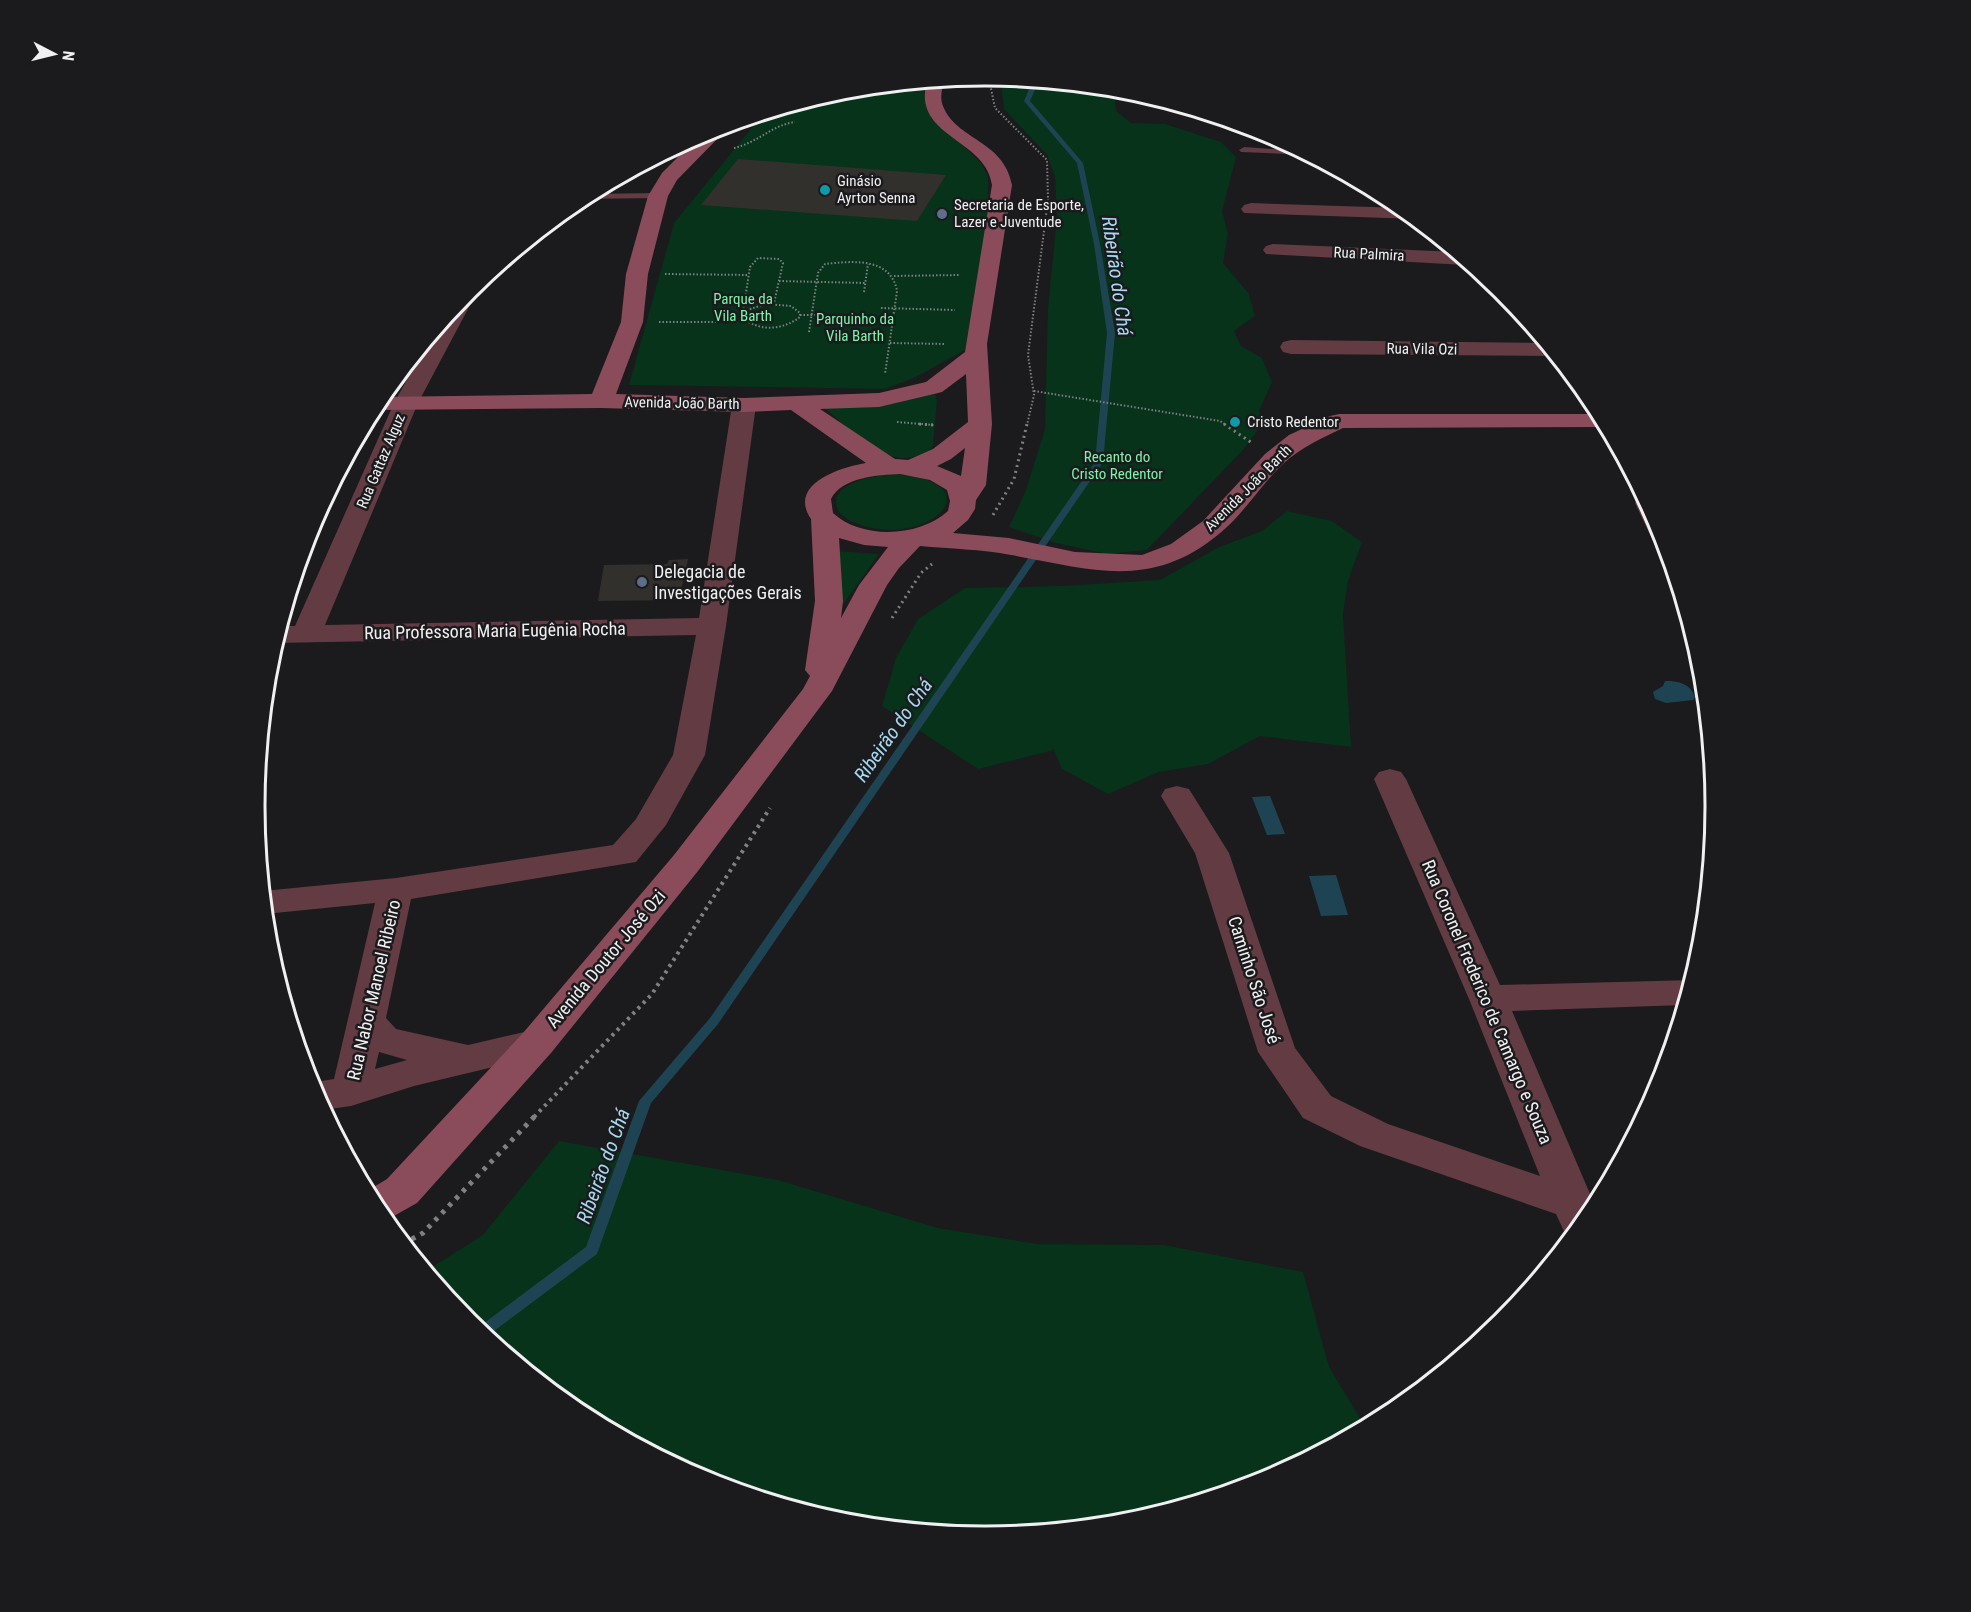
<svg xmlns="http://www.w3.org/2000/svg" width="1971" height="1612" viewBox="0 0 1971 1612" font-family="'Roboto Condensed',sans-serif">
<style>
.green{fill:#06331a}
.water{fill:#1e4453}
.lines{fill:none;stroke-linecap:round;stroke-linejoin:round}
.stream{fill:#1e4453;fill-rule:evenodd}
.building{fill:#32302d}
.path-far3{stroke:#807f82;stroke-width:2;stroke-dasharray:1.5 2;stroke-linecap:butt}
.path-far2{stroke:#807f82;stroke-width:3;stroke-dasharray:2 4;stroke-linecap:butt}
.path-far1{stroke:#807f82;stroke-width:4;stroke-dasharray:3 4.5;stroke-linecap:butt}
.path{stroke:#807f82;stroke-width:5;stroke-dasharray:4 6;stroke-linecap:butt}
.service{fill:#623b43;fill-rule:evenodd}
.minor{fill:#623b43;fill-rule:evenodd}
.secondary{fill:#8a4c5a;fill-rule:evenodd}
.culture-dot{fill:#0f9aa8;stroke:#1b1a1d;stroke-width:2}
.service-dot{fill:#5c6f8a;stroke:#1b1a1d;stroke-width:2}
.labels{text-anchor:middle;stroke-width:5;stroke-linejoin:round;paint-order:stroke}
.far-poi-label{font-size:15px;fill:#f0f0f2;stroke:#1b1a1d;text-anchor:start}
.far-street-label{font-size:15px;fill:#f0f0f2;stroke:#1b1a1d}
.far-park-label{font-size:15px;fill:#7af7aa;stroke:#1b1a1d}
.poi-label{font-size:18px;fill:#f0f0f2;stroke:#1b1a1d;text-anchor:start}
.street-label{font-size:18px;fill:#f0f0f2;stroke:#1b1a1d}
.water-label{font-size:20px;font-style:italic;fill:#a6d9f0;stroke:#1b1a1d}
.rim{fill:none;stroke:#f0f0f2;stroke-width:3}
</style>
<rect width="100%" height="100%" fill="#1b1a1d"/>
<g class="green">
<polygon points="1000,76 1114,88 1116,111 1131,123 1165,124 1221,142 1236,157 1222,211 1228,233 1223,263 1249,294 1255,316 1234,331 1241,346 1262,358 1272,382 1259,411 1263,423 1242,451 1147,550 1108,554 1056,543 1009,527 1026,490 1045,429 1048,308 1057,217 1055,177 1047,155 1004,109"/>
<polygon points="928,81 924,92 927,110 981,163 988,176 989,240 965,350 916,377 885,389 629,385 674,223 764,113 843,89"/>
<path d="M935 394 937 401 933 445 929 451C922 454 914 457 907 458 879 460 844 424 823 407Z"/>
<path d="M894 474C998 482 928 550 858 524 849 521 840 516 837 507 829 482 878 475 894 474Z"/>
<polygon points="1287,511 1332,521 1362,542 1348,581 1343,614 1351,747 1260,736 1208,764 1159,772 1108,794 1062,769 1054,750 978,769 882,706 896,658 918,619 965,588 1062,586 1160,580 1219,547 1262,531"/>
<polygon points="835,551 879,554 832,620"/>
<polygon points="559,1141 778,1180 938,1228 1038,1244 1164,1245 1303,1272 1329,1367 1366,1428 1265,1481 1128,1523 985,1537 843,1523 705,1481 579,1414 468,1323 426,1271 483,1235"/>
</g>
<g class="water">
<path d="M1665 681C1678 681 1690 683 1695 697L1693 700 1666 703 1655 699 1653 692 1663 686Z"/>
<polygon points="1270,796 1285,834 1267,835 1252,797"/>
<polygon points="1336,875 1348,915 1321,916 1309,876"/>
</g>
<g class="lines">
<polygon class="stream" points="1033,80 1039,80 1030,101 1083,163 1100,244 1115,333 1103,462 718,1024 651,1103 597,1254 486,1337 476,1329 586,1247 639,1101 710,1018 1095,462 1107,333 1094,244 1077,163 1024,101"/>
</g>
<g class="building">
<polygon points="738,159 946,175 917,221 701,205"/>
<polygon points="1475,267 1490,279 1497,285 1478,284"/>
<polygon points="688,559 679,600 598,601 604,565 667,564 669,560"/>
</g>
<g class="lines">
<g class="path-far3">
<polyline points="992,76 989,79 995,108 1047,160 1048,200 1028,355 1034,395 1027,425"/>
<path d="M734 148C757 143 772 125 795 122"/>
<polyline points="665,274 749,275"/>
<polyline points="894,276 960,275"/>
<polyline points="779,281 866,283"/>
<polyline points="864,292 868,264"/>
<path d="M765 304 791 306 800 313V317C783 330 760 332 743 318L745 311Z"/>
<polyline points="881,308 955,310"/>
<polyline points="743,312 750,267 758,258 779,259 783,263 774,303"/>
<polyline points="800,315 832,315"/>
<polyline points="659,322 745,322"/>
<path d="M809 332 818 273 825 264C852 261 891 257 897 291L885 374"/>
<polyline points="890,343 946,344"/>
<polyline points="1034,391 1220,421 1226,425"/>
<polyline points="897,422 934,425"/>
</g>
<g class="path-far2">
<polyline points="919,424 934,425"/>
<polyline points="1224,424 1252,443"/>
<polyline points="993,515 1014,479 1027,424"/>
<polyline points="892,618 921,573 932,564"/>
</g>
<polyline class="path-far1" points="534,1117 652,994 770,808"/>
<polyline class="path" points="403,1244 423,1233 535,1116"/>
<g class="service">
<polygon points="1244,147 1303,151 1312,155 1241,152 1239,150"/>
<polygon points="658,193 661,194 661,198 578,199 587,194"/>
</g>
<g class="minor">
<polygon points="1251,203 1403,208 1416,219 1244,213 1241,209 1244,205"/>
<polygon points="1273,244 1458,252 1471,264 1465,265 1266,254 1263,250 1266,246"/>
<path d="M471 287 477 292 418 403 325 625 699 618 732 405 735 400 744 398 753 400 756 405 726 626 705 755 666 825 636 862 411 899 386 1018 396 1029 468 1045 537 1029 551 1033 556 1043 551 1053 414 1086 351 1106 323 1110 309 1083 334 1079 375 903 265 914 263 891 396 878 613 845 636 819 673 755 696 635 275 643 280 626H295L394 403 433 333ZM379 1052 407 1060 375 1069Z"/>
<polygon points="1291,340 1547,343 1557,356 1291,354 1283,352 1280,347 1283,342"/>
<polygon points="1645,496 1661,527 1666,542 1653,541 1635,503 1639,497"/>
<polygon points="1390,769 1401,772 1406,779 1500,985 1693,980 1685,1005 1512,1011 1596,1208 1571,1239 1567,1238 1556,1214 1360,1146 1303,1118 1258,1052 1195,853 1161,796 1165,789 1177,786 1189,789 1229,853 1295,1048 1331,1096 1388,1124 1540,1176 1469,999 1374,779 1379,772"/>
</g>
<path class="secondary" d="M944 79C943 88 939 96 943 106 956 140 1004 140 1012 185L987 344 992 424 986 485 976 500 975 509 968 520 953 533 1009 538 1075 552 1142 555 1171 544 1203 521 1265 454 1289 435 1330 416 1339 414H1601L1608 427 1343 428C1322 438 1302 447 1284 463 1261 484 1244 514 1219 534 1150 591 1091 569 1011 555 981 549 950 549 920 546L899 568 887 585 832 691 698 871 551 1053 417 1203 385 1221 367 1191 387 1179 523 1033 674 855 803 689 810 676 805 670 815 601 811 519C787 484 841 467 866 463L791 410 744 412 601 408 372 410 380 397 592 394 621 322 626 274 648 196 662 173 704 131 726 124 728 127 725 131 677 180 668 196 648 274 643 322 616 394 744 398 879 393 926 382 965 352 992 185C986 138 911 137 927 81ZM966 374 968 422 933 449 908 460 895 459 820 409 879 407 934 394 942 392ZM965 448 961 476 937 466 951 459ZM900 474 930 480 947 490 950 501 948 511C920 537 862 540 833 513L831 499C842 477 878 475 900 474ZM839 538 864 545 888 547 859 585 841 618 843 601Z"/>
</g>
<g class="culture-dot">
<circle cx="825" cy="190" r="6"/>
<circle cx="1235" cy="422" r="6"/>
</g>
<g class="service-dot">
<circle cx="942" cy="214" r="6"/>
<circle cx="642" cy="582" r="6"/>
</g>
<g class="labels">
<g class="far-poi-label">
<text x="837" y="186">Ginásio<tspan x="837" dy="17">Ayrton Senna</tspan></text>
<text x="954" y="210">Secretaria de Esporte,<tspan x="954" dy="17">Lazer e Juventude</tspan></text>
<text x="1247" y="427">Cristo Redentor</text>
</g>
<g class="far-street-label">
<text transform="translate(1369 254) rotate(3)" y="5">Rua Palmira</text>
<text transform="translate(1422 349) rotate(1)" y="5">Rua Vila Ozi</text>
<text transform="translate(682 403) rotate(1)" y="5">Avenida João Barth</text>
<text transform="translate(381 461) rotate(-67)" y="5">Rua Gattaz Alguz</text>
<text transform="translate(1248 488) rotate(-45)" y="5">Avenida João Barth</text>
</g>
<g class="far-park-label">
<text x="743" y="304">Parque da<tspan x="743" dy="17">Vila Barth</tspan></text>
<text x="855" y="324">Parquinho da<tspan x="855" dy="17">Vila Barth</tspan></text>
<text x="1117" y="462">Recanto do<tspan x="1117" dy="17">Cristo Redentor</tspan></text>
</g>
<g class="poi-label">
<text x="654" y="578">Delegacia de<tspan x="654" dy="21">Investigações Gerais</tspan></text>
</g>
<g class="street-label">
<text transform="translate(495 631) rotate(-1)" y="6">Rua Professora Maria Eugênia Rocha</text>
<text transform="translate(606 959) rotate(-50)" y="6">Avenida Doutor José Ozi</text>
<text transform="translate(1254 980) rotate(72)" y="6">Caminho São José</text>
<text transform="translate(374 990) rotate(-77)" y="6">Rua Nabor Manoel Ribeiro</text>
<text transform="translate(1487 1002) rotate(67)" y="6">Rua Coronel Frederico de Camargo e Souza</text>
</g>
<g class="water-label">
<text transform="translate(1117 276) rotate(82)" y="7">Ribeirão do Chá</text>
<text transform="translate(893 730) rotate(-55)" y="7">Ribeirão do Chá</text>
<text transform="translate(603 1166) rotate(-70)" y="7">Ribeirão do Chá</text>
</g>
</g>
<path d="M0 0H1971V1612H0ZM265 806a720 720 0 1 1 1440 0a720 720 0 1 1-1440 0Z" fill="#1b1a1d" fill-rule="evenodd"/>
<path class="rim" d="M265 806a720 720 0 1 1 1440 0a720 720 0 1 1-1440 0Z"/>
<g transform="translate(54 54) rotate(97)" stroke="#1b1a1d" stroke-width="4.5" paint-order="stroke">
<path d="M0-4.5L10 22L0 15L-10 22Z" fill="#f0f0f2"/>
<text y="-9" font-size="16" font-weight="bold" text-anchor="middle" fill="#f0f0f2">N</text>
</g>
</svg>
